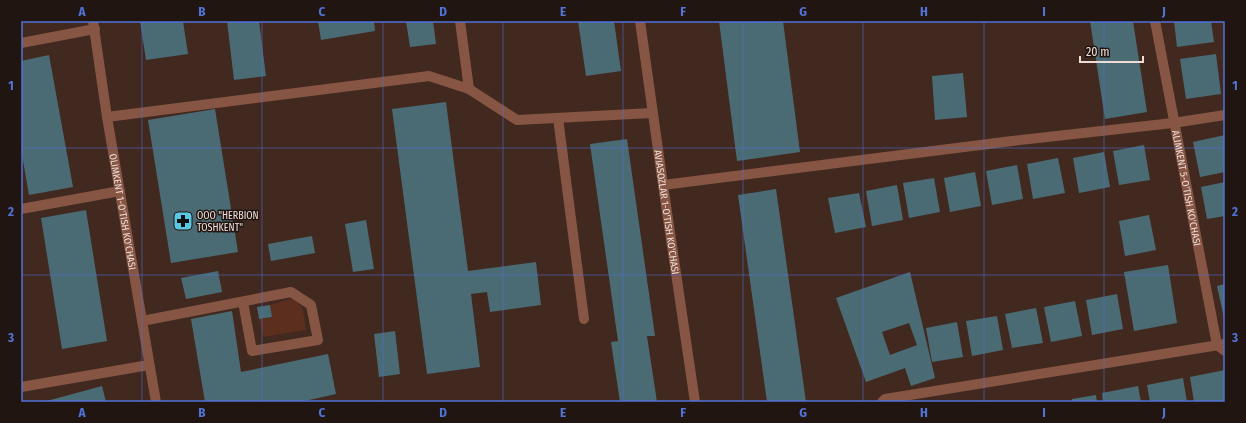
<svg xmlns="http://www.w3.org/2000/svg" width="1246" height="423" viewBox="0 0 1246 423" font-family="'Fira Sans Condensed',sans-serif">
<style>
.green{fill:#5b2e1e}
.building{fill:#4a6b74;fill-rule:evenodd}
.lines{fill:none;stroke-linecap:round;stroke-linejoin:round}
.service{stroke:#865543;stroke-width:10}
.minor{stroke:#865543;stroke-width:10}
.grid{fill:none;stroke:#5172d8;stroke-width:1;stroke-opacity:0.55}
.labels{text-anchor:middle;stroke-width:3;stroke-linejoin:round;paint-order:stroke}
.street-label{font-size:10px;fill:#eeddd7;stroke:#201511}
.poi-label{font-size:10px;fill:#eeddd7;stroke:#201511;text-anchor:start}
.neatline{fill:none;stroke:#5172d8;stroke-width:1.5}
.grid-label{font-size:13px;text-anchor:middle;font-weight:bold;fill:#5172d8}
</style>
<rect width="100%" height="100%" fill="#412920"/>
<path class="green" d="M291 299C305 304 304 317 306 330L263 337 259 319 272 317 270 305Z"/>
<g class="building">
<polygon points="140,21 183,21 188,54 146,60"/>
<polygon points="227,21 259,21 266,76 234,80"/>
<polygon points="318,21 374,21 375,31 321,40"/>
<polygon points="406,21 433,21 436,44 410,47"/>
<polygon points="578,21 614,21 621,71 586,76"/>
<polygon points="719,21 783,21 800,152 737,161"/>
<polygon points="1090,21 1133,21 1147,112 1105,119"/>
<polygon points="1174,21 1211,21 1214,42 1177,47"/>
<polygon points="1216,54 1221,94 1186,99 1180,59"/>
<polygon points="49,55 73,187 29,195 21,149 21,61"/>
<polygon points="963,73 967,117 935,120 932,76"/>
<polygon points="446,102 468,271 536,262 541,305 490,312 487,292 471,294 480,367 427,374 392,109"/>
<polygon points="215,109 238,252 171,263 148,120"/>
<polygon points="1225,135 1225,172 1200,177 1193,142"/>
<polygon points="627,139 655,336 647,336 657,402 620,402 611,342 618,341 590,144"/>
<polygon points="1144,145 1150,180 1119,185 1113,151"/>
<polygon points="1104,152 1110,187 1079,193 1073,158"/>
<polygon points="1058,158 1065,193 1033,199 1027,164"/>
<polygon points="1017,165 1023,199 992,205 986,171"/>
<polygon points="975,172 981,206 950,212 944,178"/>
<polygon points="934,178 940,212 909,218 903,183"/>
<polygon points="1225,182 1225,216 1207,219 1201,187"/>
<polygon points="897,185 903,220 872,226 866,191"/>
<polygon points="776,189 806,402 767,402 738,195"/>
<polygon points="859,193 866,227 835,233 828,198"/>
<polygon points="86,210 107,341 62,349 41,218"/>
<polygon points="1149,215 1156,250 1125,256 1119,221"/>
<polygon points="366,220 374,269 353,272 345,224"/>
<polygon points="312,236 315,253 271,261 268,244"/>
<polygon points="1168,265 1177,323 1134,331 1124,272"/>
<polygon points="218,271 222,292 186,299 181,278"/>
<path d="M910 272 935 378 911 386 905 368 866 382 836 298ZM909 323 917 345 890 355 882 332Z"/>
<polygon points="1225,284 1225,318 1224,318 1217,286"/>
<polygon points="1117,294 1123,329 1092,335 1086,300"/>
<polygon points="1075,301 1082,336 1051,342 1044,307"/>
<polygon points="270,305 272,317 259,319 257,307"/>
<polygon points="1036,308 1043,343 1012,348 1005,314"/>
<polygon points="232,311 241,372 328,354 336,394 300,402 205,402 191,319"/>
<polygon points="997,316 1003,350 972,356 966,321"/>
<polygon points="957,322 963,357 932,362 926,328"/>
<polygon points="395,331 400,374 379,377 374,334"/>
<polygon points="1225,370 1225,402 1194,402 1190,377"/>
<polygon points="1183,378 1187,402 1150,402 1147,385"/>
<polygon points="102,386 106,402 43,402"/>
<polygon points="1138,386 1141,402 1103,402 1102,393"/>
<polygon points="1096,395 1097,402 1072,402 1072,399"/>
</g>
<g class="lines">
<g class="service">
<polyline points="460,21 469,89"/>
<polyline points="107,117 429,76 469,89 517,120 652,113"/>
<polyline points="558,118 584,319"/>
<polyline points="21,209 120,191"/>
<polyline points="142,321 291,292 311,305 318,340 252,351 243,302"/>
</g>
<g class="minor">
<path id="s1" d="M93 21 107 117 156 402"/>
<path id="s2" d="M640 21 663 185 695 402"/>
<path id="s3" d="M1155 21 1217 345 1225 351"/>
<polyline points="21,43 95,29"/>
<polyline points="663,185 1012,141 1173,123 1225,115"/>
<polyline points="21,387 149,365"/>
<polyline points="882,402 885,399 1225,344"/>
</g>
</g>
<path class="grid" d="M142 21V402M262 21V402M383 21V402M503 21V402M623 21V402M743 21V402M863 21V402M984 21V402M1104 21V402M21 148H1225M21 275H1225"/>
<defs>
<symbol id="pharmacy-square" viewBox="-11 -11 22 22"><rect x="-9" y="-9" width="18" height="18" rx="4" fill="#59c8e5" stroke="#201511"/><path d="M-2-6h4v4h4v4h-4v4h-4v-4h-4v-4h4Z" fill="#111"/></symbol>
</defs>
<g fill-rule="evenodd">
<use href="#pharmacy-square" x="172" y="210" width="22" height="22"/>
</g>
<g class="labels">
<g class="street-label">
<text dy="4" stroke="none"><textPath href="#s3" startOffset="170">ALIMKENT 5-O'TISH KO'CHASI</textPath></text>
<text dy="4" stroke="none"><textPath href="#s1" startOffset="193">OLIMKENT 1-O'TISH KO'CHASI</textPath></text>
<text dy="4" stroke="none"><textPath href="#s2" startOffset="193">AVIASOZLAR 1-O'TISH KO'CHASI</textPath></text>
</g>
<g class="poi-label">
<text x="197" y="219">ООО "HERBION<tspan x="197" dy="12">TOSHKENT"</tspan></text>
</g>
</g>
<rect width="1246" height="423" fill="none" stroke="#201511" stroke-width="44"/>
<path d="M1080 56v6h63v-6" fill="none" stroke="#eeddd7" stroke-width="2"/>
<text x="1086" y="56" font-size="12" fill="#eeddd7" stroke="#201511" stroke-width="3" paint-order="stroke">20 m</text>
<rect x="22" y="22" width="1202" height="379" class="neatline"/>
<g class="grid-label">
<text x="82" y="16">A</text>
<text x="202" y="16">B</text>
<text x="322" y="16">C</text>
<text x="443" y="16">D</text>
<text x="563" y="16">E</text>
<text x="683" y="16">F</text>
<text x="803" y="16">G</text>
<text x="924" y="16">H</text>
<text x="1044" y="16">I</text>
<text x="1164" y="16">J</text>
<text x="11" y="90">1</text>
<text x="1235" y="90">1</text>
<text x="11" y="216">2</text>
<text x="1235" y="216">2</text>
<text x="11" y="342">3</text>
<text x="1235" y="342">3</text>
<text x="82" y="417">A</text>
<text x="202" y="417">B</text>
<text x="322" y="417">C</text>
<text x="443" y="417">D</text>
<text x="563" y="417">E</text>
<text x="683" y="417">F</text>
<text x="803" y="417">G</text>
<text x="924" y="417">H</text>
<text x="1044" y="417">I</text>
<text x="1164" y="417">J</text>
</g>
</svg>
